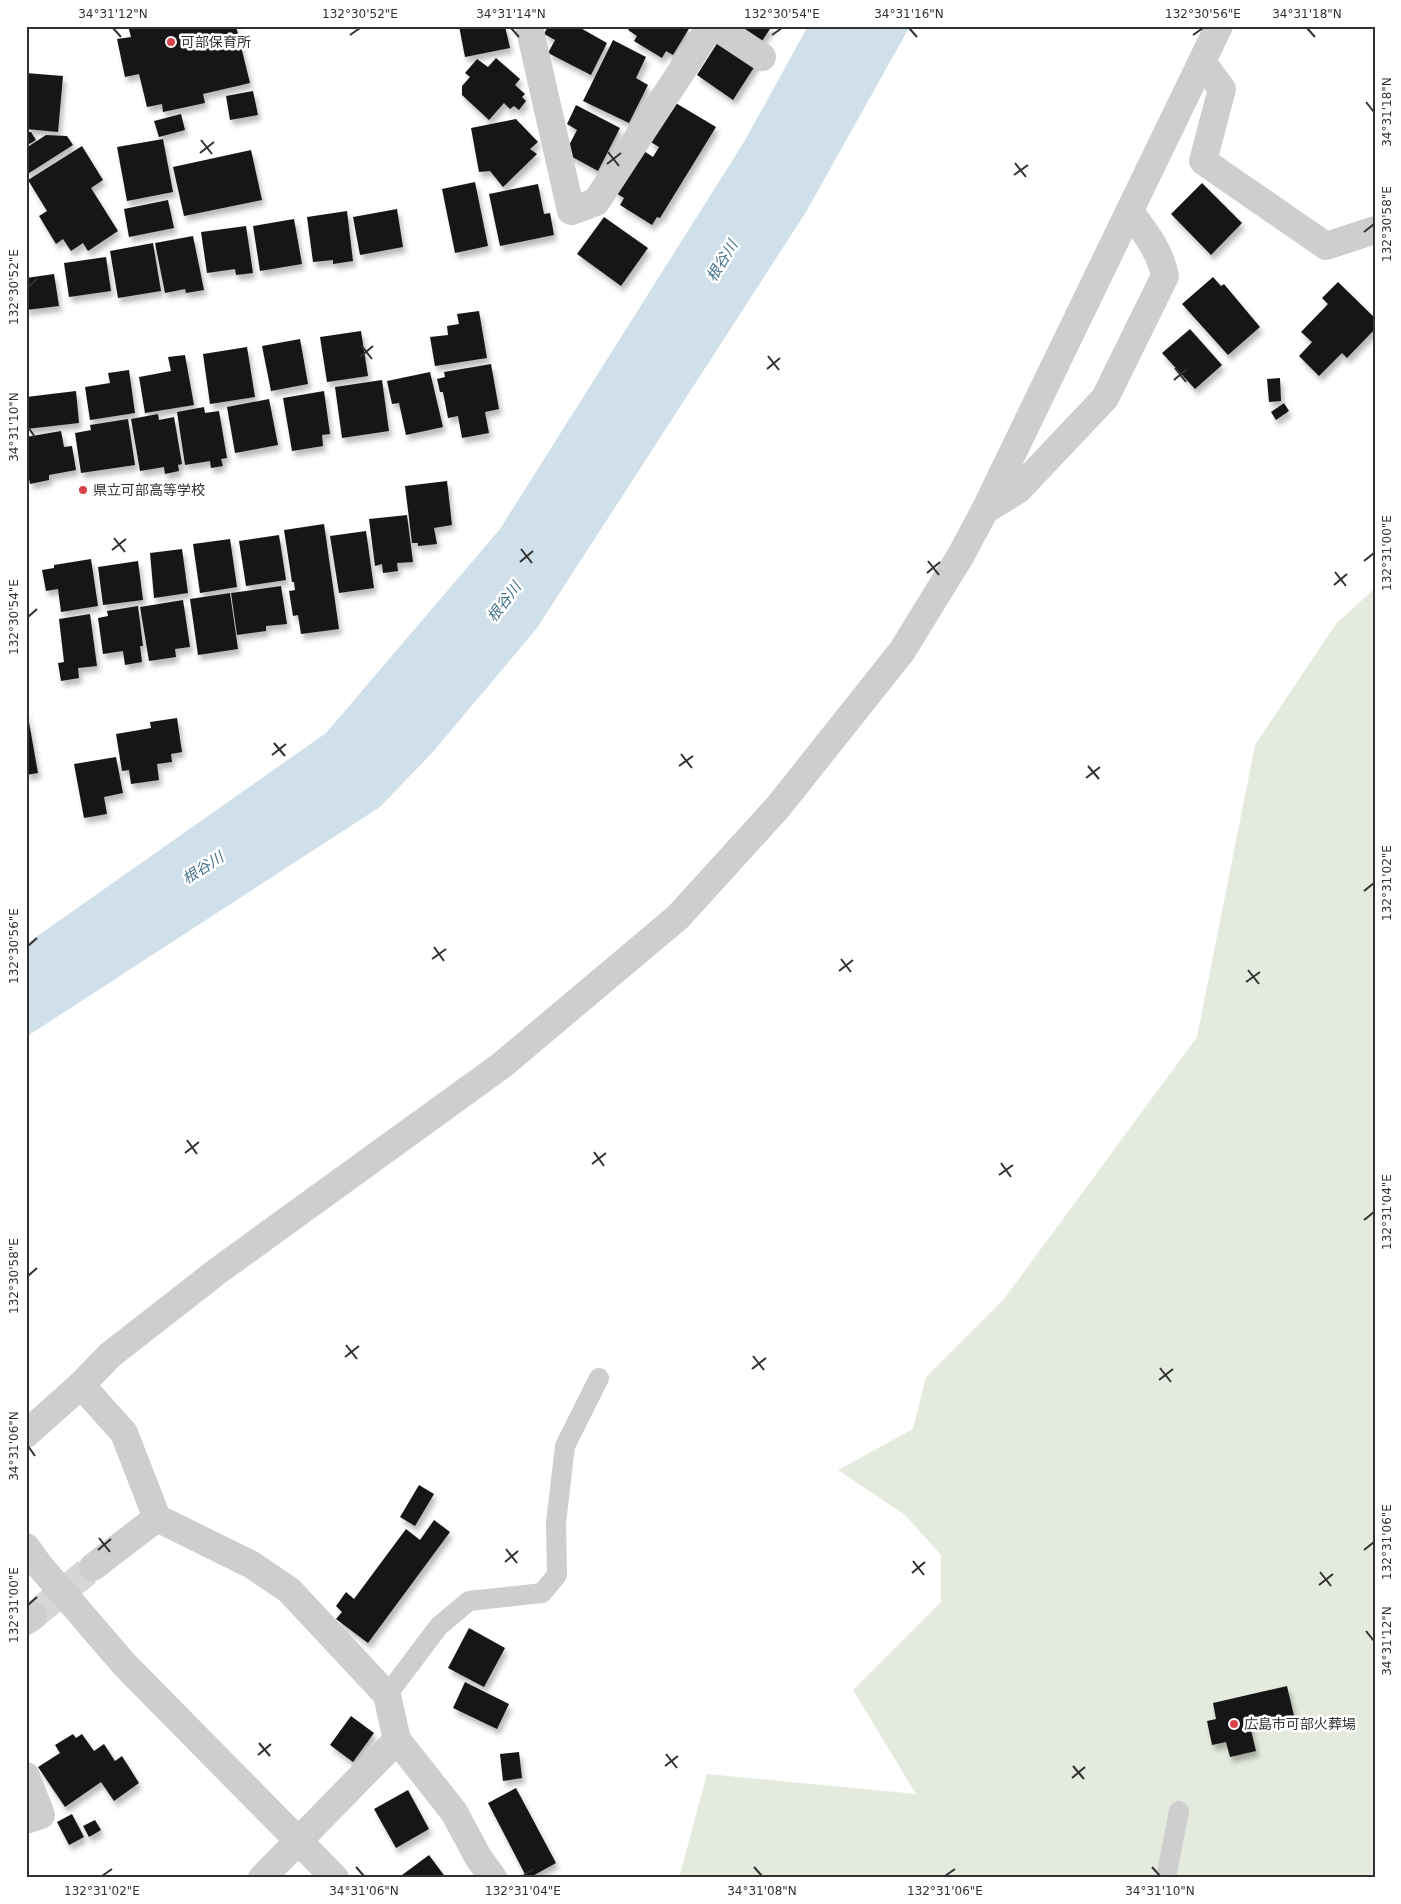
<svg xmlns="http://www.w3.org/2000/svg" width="1401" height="1904" viewBox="0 0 1401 1904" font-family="'DejaVu Sans','Noto Sans JP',sans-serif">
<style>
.green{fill:#e4eade}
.water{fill:#cfe0eb}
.building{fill:#181818;filter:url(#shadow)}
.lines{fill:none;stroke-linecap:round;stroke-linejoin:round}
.minor-tunnel{stroke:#d6d6d6;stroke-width:28;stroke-dasharray:28 14;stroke-linecap:butt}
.service{stroke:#cecece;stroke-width:20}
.minor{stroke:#cecece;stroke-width:28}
.tertiary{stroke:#cecece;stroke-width:28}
.ticks{fill:none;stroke:#313131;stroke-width:2}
.poi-dot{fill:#d8434c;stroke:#fff;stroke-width:2}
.labels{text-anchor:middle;stroke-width:5;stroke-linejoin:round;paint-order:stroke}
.poi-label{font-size:14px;fill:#313131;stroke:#fff;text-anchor:start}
.water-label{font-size:15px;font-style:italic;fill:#45718e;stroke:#fff}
.neatline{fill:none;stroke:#313131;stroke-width:2}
.ticks-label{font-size:12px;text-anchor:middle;fill:#313131}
</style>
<defs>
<filter id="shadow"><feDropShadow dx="3" dy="5.5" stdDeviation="2.5" flood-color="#0004"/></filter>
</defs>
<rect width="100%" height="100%" fill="#fff"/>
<polygon class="green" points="1375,588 1375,1878 679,1878 707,1774 916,1794 853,1690 941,1602 941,1555 905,1515 838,1470 913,1429 926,1377 1004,1299 1197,1037 1255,745 1336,624"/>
<polygon class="water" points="808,26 910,26 806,212 537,628 432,753 380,807 26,1037 26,944 326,733 500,529 744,142"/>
<g class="building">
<polygon points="128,26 236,26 250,83 203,94 205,103 163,112 162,104 147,107 139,74 125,77 117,39 131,37"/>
<polygon points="459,26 505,26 510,48 465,57"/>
<polygon points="548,26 577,26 607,43 591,75 548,53 555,40 544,34"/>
<polygon points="631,26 688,26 690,27 673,55 666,51 662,58 634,41 637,36 628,30"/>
<polygon points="729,26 772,26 760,44"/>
<polygon points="723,34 760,58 733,100 697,75"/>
<polygon points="613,40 646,57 636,78 648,85 629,123 583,101"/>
<polygon points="496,58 520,79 515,85 525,94 522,97 526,101 519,110 514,106 510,109 504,103 489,120 462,95 462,86 470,77 465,73 477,59 488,67"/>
<polygon points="26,73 63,76 58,132 26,129"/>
<polygon points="253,91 258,115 230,120 226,96"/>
<polygon points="674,102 716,127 660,218 657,217 652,225 620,205 624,198 614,192 641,149 653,157 659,147 649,141"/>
<polygon points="576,105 620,128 598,171 565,153 577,130 567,124"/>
<polygon points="181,114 185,130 159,137 154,121"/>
<polygon points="516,119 538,142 530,149 537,154 503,187 490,171 479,172 471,128"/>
<polygon points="26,132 31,132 36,140 26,146"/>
<polygon points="46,135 67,136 73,145 26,175 26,148"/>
<polygon points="163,139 173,192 127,201 117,147"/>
<polygon points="82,146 103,180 91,188 118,231 88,251 83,243 71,251 63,239 56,244 39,216 47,211 28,180"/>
<polygon points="251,150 262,200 184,216 173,167"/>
<polygon points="475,182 488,246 455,253 442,189"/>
<polygon points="1202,183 1242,223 1211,255 1171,214"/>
<polygon points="538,184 544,214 550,213 554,235 500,246 489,194"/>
<polygon points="168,200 174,228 129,237 124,209"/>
<polygon points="397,209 403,247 360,255 353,217"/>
<polygon points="347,211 353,261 333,264 333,260 313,262 307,217"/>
<polygon points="604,217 648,248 621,286 577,254"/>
<polygon points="294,219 302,264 260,271 253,226"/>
<polygon points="246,226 253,273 236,275 235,269 207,273 201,232"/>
<polygon points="193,236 204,290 186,293 185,289 165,293 155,243"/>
<polygon points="153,243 161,291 118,298 110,251"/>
<polygon points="106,257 111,291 69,297 64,263"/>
<polygon points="54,274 59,306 26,310 26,278"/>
<polygon points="1213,277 1221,286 1224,284 1260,327 1228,355 1182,304"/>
<polygon points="1338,282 1375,318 1375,329 1347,358 1342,353 1319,376 1299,356 1312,342 1301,332 1328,304 1322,298"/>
<polygon points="479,311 487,358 435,366 430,337 448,335 447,326 459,324 457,314"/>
<polygon points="1190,329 1222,365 1195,389 1162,353"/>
<polygon points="361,331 368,376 327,382 320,337"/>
<polygon points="300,339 308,384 271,391 262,346"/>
<polygon points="247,347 255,397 210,404 203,354"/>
<polygon points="185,355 194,405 145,413 139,377 171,371 168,357"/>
<polygon points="491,364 499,409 485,412 489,433 462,438 458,416 448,418 443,392 440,392 437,379 445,377 444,372"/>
<polygon points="129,370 135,413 90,420 85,387 110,383 108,373"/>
<polygon points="430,372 443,427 406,435 399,403 392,404 387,381"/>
<polygon points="1280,378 1281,401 1269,402 1267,379"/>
<polygon points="382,380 389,431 342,438 335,387"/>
<polygon points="76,391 79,423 26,429 26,397"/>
<polygon points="324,391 330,434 322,435 323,446 292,451 283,398"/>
<polygon points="269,399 278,445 235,453 227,407"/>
<polygon points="1284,403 1289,411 1276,420 1271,412"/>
<polygon points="204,407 205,413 219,411 227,458 221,459 223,466 211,468 210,461 185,465 177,412"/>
<polygon points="158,414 159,420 174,417 182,464 178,465 179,471 165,474 164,467 140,471 131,419"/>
<polygon points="128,419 135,465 81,473 75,433 91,430 90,425"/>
<polygon points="61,431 64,447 72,446 76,470 49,475 49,480 30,484 26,463 26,437"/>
<polygon points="447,481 452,525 434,528 437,544 418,546 418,543 412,543 405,486"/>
<polygon points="407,515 413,562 397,563 398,571 383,573 382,564 375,566 369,519"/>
<polygon points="324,524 339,629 301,634 298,615 293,616 289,591 295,590 294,582 292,582 284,530"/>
<polygon points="366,531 374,588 339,593 330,536"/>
<polygon points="279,535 286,580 246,586 239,541"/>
<polygon points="230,539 237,587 200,593 193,544"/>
<polygon points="182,549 188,593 154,598 150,553"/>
<polygon points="91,559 98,606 61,612 58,589 46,591 42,570 54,568 54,565"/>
<polygon points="138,561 143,600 103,605 98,567"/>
<polygon points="281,586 287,624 266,626 266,631 237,635 231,593"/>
<polygon points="230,593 238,649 198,655 190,599"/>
<polygon points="183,600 190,647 175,649 176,657 149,661 140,607"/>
<polygon points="138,606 143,646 140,646 142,662 125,665 123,651 103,654 98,618 108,616 107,611"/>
<polygon points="90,614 97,666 78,668 79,678 61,681 58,663 64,662 59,619"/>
<polygon points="26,705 38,773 26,775"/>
<polygon points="177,718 182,752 171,754 172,762 157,764 159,780 131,784 129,770 122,771 116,734 151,728 150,722"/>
<polygon points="116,757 123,793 104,797 107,814 84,818 74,764"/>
<polygon points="419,1485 434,1494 415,1526 400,1517"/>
<polygon points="434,1520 450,1532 368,1643 336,1619 342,1612 336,1606 346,1592 354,1599 406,1529 420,1540"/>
<polygon points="469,1628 505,1648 484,1687 448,1668"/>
<polygon points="465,1682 509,1704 497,1729 453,1708"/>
<polygon points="1287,1686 1294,1716 1250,1726 1256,1751 1230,1757 1226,1742 1212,1745 1207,1721 1216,1719 1213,1703"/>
<polygon points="351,1716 374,1733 353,1762 330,1745"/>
<polygon points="73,1734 76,1738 82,1734 94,1751 104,1744 115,1761 122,1756 139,1783 114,1801 101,1782 65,1807 38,1767 60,1753 55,1745"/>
<polygon points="519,1752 522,1778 503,1781 500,1754"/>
<polygon points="516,1788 556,1863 529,1878 527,1878 488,1803"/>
<polygon points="408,1790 429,1829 396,1848 374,1809"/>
<polygon points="72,1814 84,1837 69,1845 57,1822"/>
<polygon points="95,1820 101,1830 89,1837 83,1826"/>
<polygon points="429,1855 446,1878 404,1878 402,1875"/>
</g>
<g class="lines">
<polyline class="minor-tunnel" points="33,1616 93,1567"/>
<g class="service">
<polyline points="387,1695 439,1626 469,1601 542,1593 557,1575 556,1523 565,1446 599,1378"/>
<polyline points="1166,1878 1179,1811"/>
</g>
<g class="minor">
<polyline points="529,26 571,211 596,202 711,26"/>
<polyline points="715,26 762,57"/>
<polyline points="1202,62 1222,89 1203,161 1326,246 1375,230"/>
<path d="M985 510 1018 490 1105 398 1165 276C1160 251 1145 232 1130 212"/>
<polyline points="81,1385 110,1355 219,1270 502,1065 678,917 778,807 902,651 961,555 985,510 1219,26"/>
<polyline points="26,1434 81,1385 124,1433 157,1518 252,1565 289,1590 387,1695 397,1740 454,1812 478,1857 493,1878"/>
<polyline points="93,1567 157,1518"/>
<polyline points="26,1621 33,1616"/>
<polyline points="26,1776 41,1815 26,1820"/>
<polyline points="262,1878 397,1740"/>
</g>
<polyline class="tertiary" points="26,1547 39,1565 124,1664 335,1878"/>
</g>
<path class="ticks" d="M113 28 121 37M511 28 519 37M909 28 917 37M1307 28 1315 37M350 35 360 28M772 35 782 28M1193 35 1203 28M1366 102 1374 112M201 140 212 154M608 152 619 166M200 153 214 142M1015 163 1026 177M607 164 621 153M1014 175 1028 165M1364 232 1374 224M28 287 37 279M361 345 372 359M768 356 779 370M360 357 373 346M1175 368 1186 382M767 369 780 358M1174 380 1187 369M28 427 35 437M114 538 125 552M521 549 532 563M112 550 126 539M928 561 939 575M1364 561 1374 553M520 562 533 551M1335 572 1346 586M927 573 940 562M1334 585 1347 574M28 617 37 609M274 743 285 756M681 754 692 768M272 755 286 744M679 766 693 756M1088 766 1099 779M1086 778 1100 767M1364 891 1374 883M28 946 37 938M434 947 444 961M432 959 446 949M841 959 851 972M1248 970 1259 984M839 971 853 960M1246 982 1260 972M187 1140 197 1154M594 1152 604 1166M185 1153 199 1142M1001 1163 1011 1177M592 1164 606 1153M999 1175 1013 1165M1364 1220 1374 1212M28 1276 37 1268M346 1345 357 1359M753 1356 764 1370M345 1357 359 1346M1160 1368 1171 1382M752 1369 766 1358M1159 1380 1173 1369M28 1446 35 1456M99 1538 110 1552M506 1549 517 1563M98 1550 111 1539M1364 1550 1374 1542M913 1561 924 1575M505 1562 518 1551M1320 1572 1331 1586M912 1573 925 1562M1319 1585 1333 1574M28 1605 37 1597M1366 1631 1374 1641M259 1743 270 1756M666 1754 677 1768M258 1755 271 1744M665 1766 678 1756M1073 1766 1084 1779M1072 1778 1085 1767M356 1867 364 1876M754 1867 762 1876M1152 1867 1160 1876M102 1876 112 1869M523 1876 533 1869M945 1876 955 1869"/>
<g class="poi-dot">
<circle cx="171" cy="42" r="5"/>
<circle cx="83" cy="490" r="5"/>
<circle cx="1234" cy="1724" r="5"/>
</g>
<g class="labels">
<g class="poi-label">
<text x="181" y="47">可部保育所</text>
<text x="93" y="495">県立可部高等学校</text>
<text x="1244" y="1729">広島市可部火葬場</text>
</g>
<g class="water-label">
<text transform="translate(722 261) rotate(-59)" y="5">根谷川</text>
<text transform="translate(504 602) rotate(-53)" y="5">根谷川</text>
<text transform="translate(203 868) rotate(-33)" y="5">根谷川</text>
</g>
</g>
<rect width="1401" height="1904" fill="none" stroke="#ffffff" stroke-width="55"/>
<rect x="28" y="28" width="1346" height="1848" class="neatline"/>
<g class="ticks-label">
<text x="113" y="18">34°31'12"N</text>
<text x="360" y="18">132°30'52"E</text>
<text x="511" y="18">34°31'14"N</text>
<text x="782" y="18">132°30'54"E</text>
<text x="909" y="18">34°31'16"N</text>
<text x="1203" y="18">132°30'56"E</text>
<text x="1307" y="18">34°31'18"N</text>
<text transform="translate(1387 112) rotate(-90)" y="4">34°31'18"N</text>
<text transform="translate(1387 224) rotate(-90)" y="4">132°30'58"E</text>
<text transform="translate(14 287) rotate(-90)" y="4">132°30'52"E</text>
<text transform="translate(14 427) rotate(-90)" y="4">34°31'10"N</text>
<text transform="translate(1387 553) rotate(-90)" y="4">132°31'00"E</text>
<text transform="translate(14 617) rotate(-90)" y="4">132°30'54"E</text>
<text transform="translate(1387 883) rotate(-90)" y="4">132°31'02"E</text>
<text transform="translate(14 946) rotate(-90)" y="4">132°30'56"E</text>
<text transform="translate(1387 1212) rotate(-90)" y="4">132°31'04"E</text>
<text transform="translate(14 1276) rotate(-90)" y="4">132°30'58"E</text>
<text transform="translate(14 1446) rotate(-90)" y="4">34°31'06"N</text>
<text transform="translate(1387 1542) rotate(-90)" y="4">132°31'06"E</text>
<text transform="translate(14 1605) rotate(-90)" y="4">132°31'00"E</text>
<text transform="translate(1387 1641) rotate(-90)" y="4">34°31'12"N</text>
<text x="102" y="1895">132°31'02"E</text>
<text x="364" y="1895">34°31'06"N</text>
<text x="523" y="1895">132°31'04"E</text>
<text x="762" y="1895">34°31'08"N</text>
<text x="945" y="1895">132°31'06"E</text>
<text x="1160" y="1895">34°31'10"N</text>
</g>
</svg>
